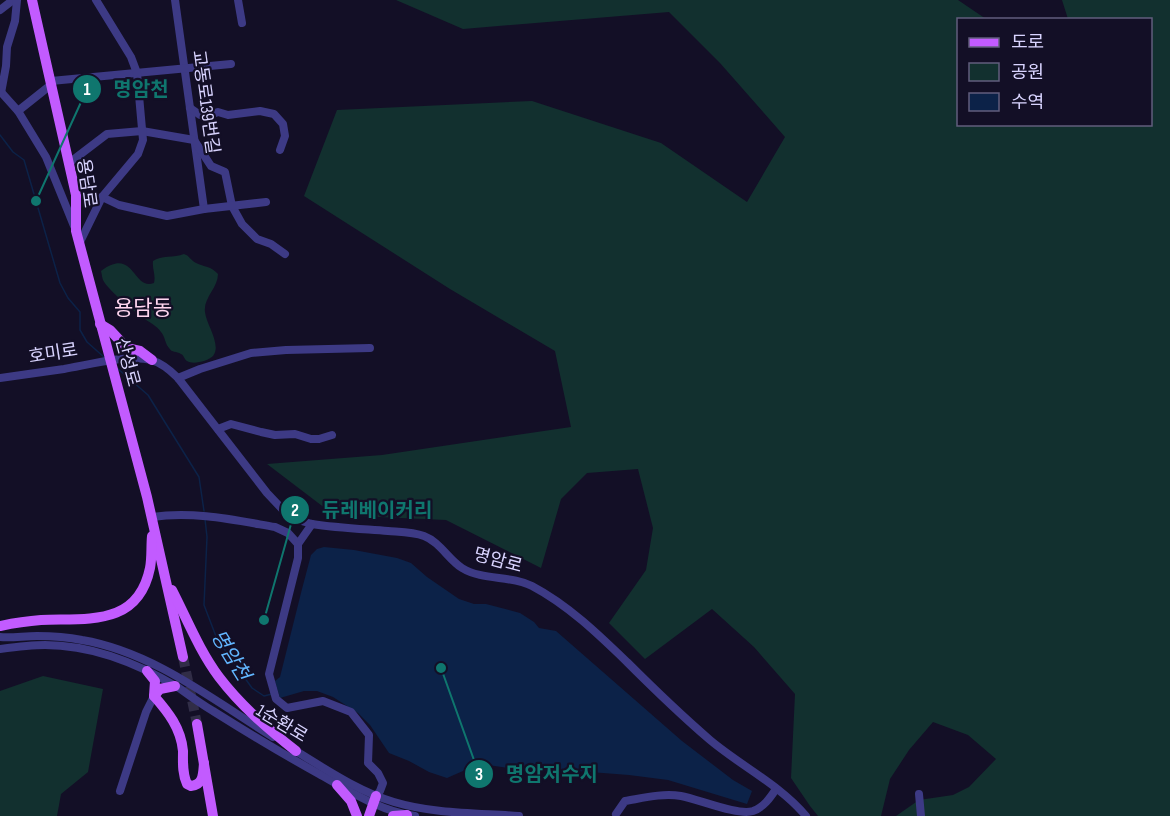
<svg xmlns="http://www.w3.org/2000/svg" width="1170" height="816" viewBox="0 0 1170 816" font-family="'Sofia Sans Condensed','Noto Sans KR',sans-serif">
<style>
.green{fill:#12302f}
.water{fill:#0c2248}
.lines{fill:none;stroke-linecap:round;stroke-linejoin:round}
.stream{stroke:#0c2248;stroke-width:1.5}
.major-tunnel{stroke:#312d47;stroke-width:10;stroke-dasharray:10 5;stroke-linecap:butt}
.minor{stroke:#3d3a85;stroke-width:8}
.major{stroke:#c25bff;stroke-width:10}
.labels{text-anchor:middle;stroke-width:4.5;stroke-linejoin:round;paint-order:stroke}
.street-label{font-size:18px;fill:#d9d4ff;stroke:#130f26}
.water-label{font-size:20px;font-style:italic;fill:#62b6ff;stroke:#130f26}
.quarter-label{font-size:21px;fill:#ffd6f0;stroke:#130f26}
.leader{fill:none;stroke:#0f766e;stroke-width:2}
.callout-dot{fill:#0f766e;stroke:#130f26;stroke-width:2}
.mark-label{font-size:18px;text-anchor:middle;font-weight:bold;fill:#fff}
.callout-label{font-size:20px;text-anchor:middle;font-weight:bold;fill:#0f766e;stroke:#130f26;stroke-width:4.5;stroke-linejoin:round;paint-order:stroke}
</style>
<rect width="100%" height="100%" fill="#130f26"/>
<g class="green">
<polygon points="396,0 958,0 986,19 958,20 958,124 1150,124 1150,20 1068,19 1062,0 1170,0 1170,816 896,816 919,800 953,795 969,787 996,759 968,735 933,722 909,750 890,779 881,816 818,816 810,806 791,778 795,694 754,647 712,609 645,659 609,623 646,570 653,528 638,469 587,473 561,499 541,568 446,520 334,515 267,464 382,455 571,427 555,351 450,289 304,196 337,110 532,101 661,143 747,202 785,137 720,63 669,12 463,29"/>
<path d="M184 254C190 256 190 260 196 263 204 267 211 266 218 274 218 288 203 298 205 312 206 324 222 345 213 356 208 361 193 365 187 361 184 359 184 355 181 354 176 351 172 353 169 348 165 344 165 336 161 332 157 326 149 322 143 318 134 311 107 289 103 280 102 277 102 275 101 271 135 246 132 291 154 283 156 275 152 269 153 261 161 255 174 258 184 254Z"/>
<polygon points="43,676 103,689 88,772 61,794 57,816 0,816 0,691"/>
</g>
<polygon class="water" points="324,547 354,550 397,558 411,563 427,577 459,599 474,604 486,604 520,613 534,622 539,628 556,631 682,741 733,780 752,791 747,804 668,780 629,775 564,770 530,771 488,765 472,767 447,778 429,772 409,761 389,753 370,725 358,713 333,697 317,691 304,691 280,698 275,681 280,677 302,589 311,555 317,549"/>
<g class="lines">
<g class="stream">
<polyline points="0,135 13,152 24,160 60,283 68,298 80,312 80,330 87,342 105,358"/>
<polyline points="117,368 148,395 199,477 204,511"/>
<polyline points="205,519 207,537 204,605 217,639 252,688 264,696 272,694"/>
</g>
<polyline class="major-tunnel" points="183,657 197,724"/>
<g class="minor">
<polyline points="175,0 204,209"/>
<polyline points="238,0 242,23"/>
<polyline points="0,10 13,0"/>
<polyline points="51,81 231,64"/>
<polyline points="0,91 18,111 46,157 74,226"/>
<polyline points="1,93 6,66 7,47 15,21 17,0"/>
<polyline points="190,108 200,115 210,115 218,112 228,115 260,111 274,114 283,124 285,136 280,150"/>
<polyline points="18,111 52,84"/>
<polyline points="69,163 107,134 142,131 194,140 211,166 225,172 232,206 242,224 257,239 271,244 285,254"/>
<polyline points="102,197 119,205 167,216 204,209 266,202"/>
<polyline points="79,244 102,197 138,154 143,140 137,73 131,57 96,0"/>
<path d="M0 378C21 375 43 372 64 369 88 365 129 354 151 360 162 363 170 370 178 378L267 493 284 511 298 520 312 524C337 528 363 529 388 531 400 532 413 532 424 536 440 542 448 559 462 568 483 581 511 575 532 586 568 605 598 634 627 662 654 689 681 715 710 740 741 766 780 785 806 816"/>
<polyline points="178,378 200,369 251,353 286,350 370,348"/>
<polyline points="218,429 231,424 261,432 275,435 295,434 311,439 319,439 332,435"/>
<path d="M152 517C194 511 234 520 275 527L288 533 298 544 312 524"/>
<polyline points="298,544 298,558 269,674 276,699 287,708 323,701 351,712 369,735 368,763 378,773 383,783 380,791 376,796"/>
<path d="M0 637C12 638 24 636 37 636 52 636 67 637 82 640 153 652 213 700 273 737"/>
<path d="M0 649C15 647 30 645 45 645 93 645 139 664 179 688 190 696 201 704 213 711 248 733 283 754 319 774 349 791 380 811 415 816"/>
<path d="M291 748C324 768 357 791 394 802 434 814 478 813 519 816"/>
<polyline points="120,791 146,712 154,696"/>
<polyline points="919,794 921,816"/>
<path d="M616 814 625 801C643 798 662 793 681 796 698 799 738 816 753 811 764 807 770 798 776 789"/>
</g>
<g class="major">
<polyline points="32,0 76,195 76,231 147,497 183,657"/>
<polyline points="100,324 110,330 123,344 131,349 140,351 152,360"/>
<path d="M172 590C187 619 199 650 219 677 241 706 268 729 296 751"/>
<path d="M0 626C14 623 27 621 41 620 87 618 138 627 150 568 152 558 151 546 152 536"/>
<path d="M147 671 155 681 154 696C168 712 181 728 183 751 183 762 182 773 187 784L191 786C204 785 203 773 204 763"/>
<polyline points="154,696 160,689 175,686"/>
<polyline points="197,724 213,816"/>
<polyline points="337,785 351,801 357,816"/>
<polyline points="369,816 376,796"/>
<polyline points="393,816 407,815"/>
</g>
</g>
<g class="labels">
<g class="street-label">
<text transform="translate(206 102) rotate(82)" y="6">교동로139번길</text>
<text transform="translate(87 183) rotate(82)" y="6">용담로</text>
<text transform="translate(53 353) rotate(-9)" y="6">호미로</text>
<text transform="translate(128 362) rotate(75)" y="6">산성로</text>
<text transform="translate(498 560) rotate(15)" y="6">명암로</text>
<text transform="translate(282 723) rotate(31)" y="6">1순환로</text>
</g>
<g class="water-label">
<text transform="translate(231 655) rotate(58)" y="7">명암천</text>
</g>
<g class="quarter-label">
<text x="143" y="315">용담동</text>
</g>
</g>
<path class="leader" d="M36 201L87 89M264 620L295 510M441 668L479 774"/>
<g class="callout-dot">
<circle cx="36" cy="201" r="6"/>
<circle cx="264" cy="620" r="6"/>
<circle cx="441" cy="668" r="6"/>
<circle cx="87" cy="89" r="15"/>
<circle cx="295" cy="510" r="15"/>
<circle cx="479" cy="774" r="15"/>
</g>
<g class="mark-label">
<text x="87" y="95">1</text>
<text x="295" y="516">2</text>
<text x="479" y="780">3</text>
</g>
<g class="callout-label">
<text x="141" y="96">명암천</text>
<text x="377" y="517">듀레베이커리</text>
<text x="552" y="781">명암저수지</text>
</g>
<rect x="957" y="18" width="195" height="108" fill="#130f26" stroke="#625e7d" stroke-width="1.5"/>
<rect x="969" y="38" width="30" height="9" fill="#c25bff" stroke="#625e7d" stroke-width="1.5"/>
<text x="1011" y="48" font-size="18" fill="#d9d4ff">도로</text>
<rect x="969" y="63" width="30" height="18" fill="#12302f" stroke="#625e7d" stroke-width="1.5"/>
<text x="1011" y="78" font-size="18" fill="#d9d4ff">공원</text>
<rect x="969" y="93" width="30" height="18" fill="#0c2248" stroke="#625e7d" stroke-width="1.5"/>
<text x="1011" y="108" font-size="18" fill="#d9d4ff">수역</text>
</svg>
